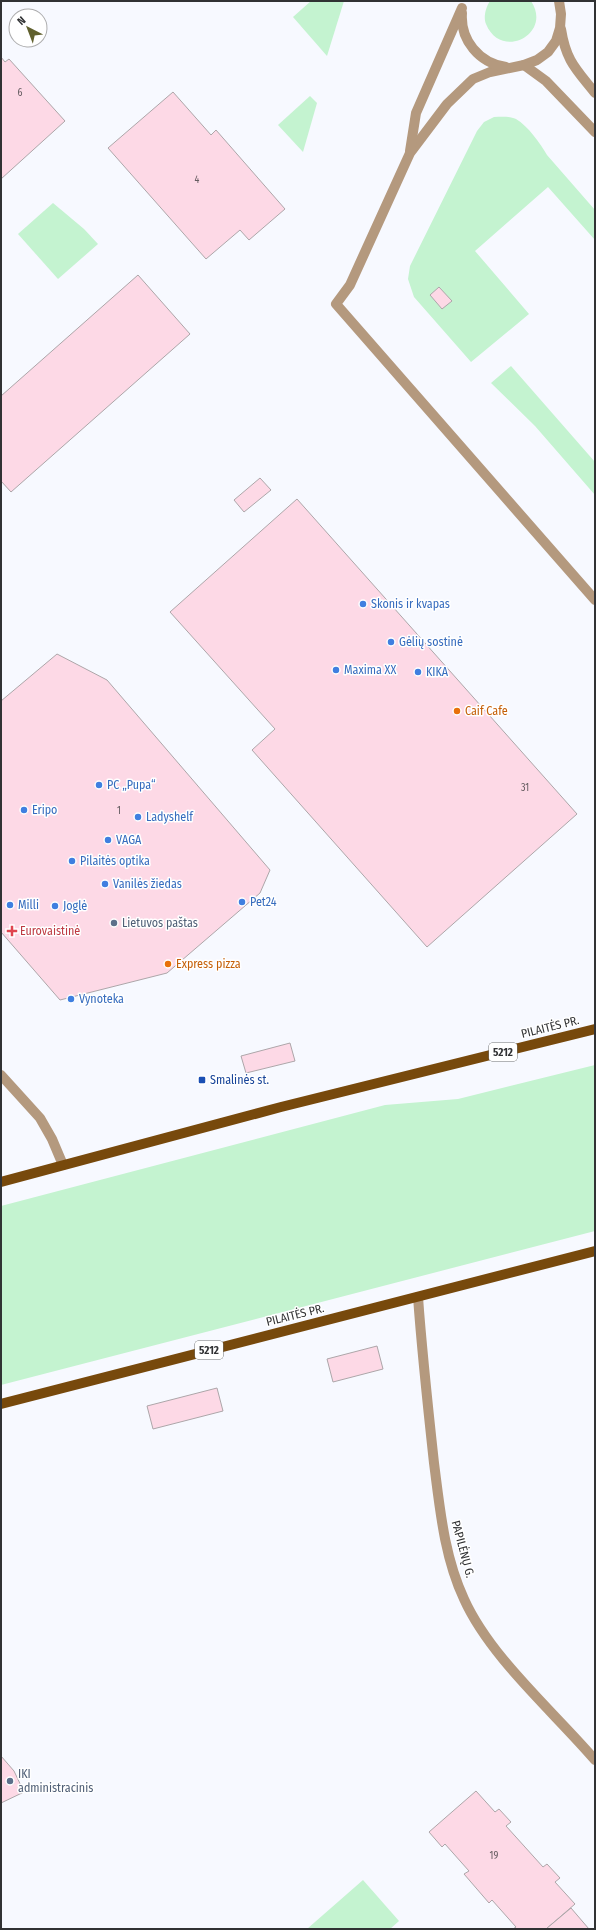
<svg xmlns="http://www.w3.org/2000/svg" width="596" height="1930" viewBox="0 0 596 1930" font-family="'Fira Sans Condensed',sans-serif">
<style>
.green{fill:#c4f3d0}
.building{fill:#fdd9e6;stroke:#ada6a9}
.lines{fill:none;stroke-linecap:round;stroke-linejoin:round}
.minor{stroke:#b4997e;stroke-width:10}
.primary{stroke:#77490c;stroke-width:10}
.shop-dot{fill:#3f7fe0;stroke:#fff;stroke-width:1.5}
.food-dot{fill:#e8710a;stroke:#fff;stroke-width:1.5}
.service-dot{fill:#5c6f8a;stroke:#fff;stroke-width:1.5}
.health-dot{fill:#e0444e;stroke:#fff;stroke-width:1.5}
.transit-dot{fill:#1a4fb4;stroke:#fff;stroke-width:1.5}
.labels{text-anchor:middle;stroke-width:3;stroke-linejoin:round;paint-order:stroke}
.number-label{font-size:10px;fill:#645c60}
.shield{fill:#fff;stroke:#6f7071;stroke-width:1}
.shield-label{font-size:11px;font-weight:bold;fill:#313234}
.shop-label{font-size:12px;fill:#366cbe;stroke:#fff;text-anchor:start}
.food-label{font-size:12px;fill:#c56008;stroke:#fff;text-anchor:start}
.service-label{font-size:12px;fill:#4e5e75;stroke:#fff;text-anchor:start}
.health-label{font-size:12px;fill:#be3a42;stroke:#fff;text-anchor:start}
.street-label{font-size:12px;fill:#313234;stroke:#fff}
.transit-label{font-size:12px;fill:#164399;stroke:#fff;text-anchor:start}
</style>
<rect width="100%" height="100%" fill="#f7f9ff"/>
<g class="green">
<polygon points="311,1 344,1 327,56 293,17"/>
<path d="M490 1H531C553 34 501 61 486 24 483 17 486 7 490 1Z"/>
<polygon points="310,96 317,103 303,152 278,125"/>
<path d="M494 117C501 117 509 116 516 119 528 126 540 143 547 155L595 210V240L548 187 475 251 529 314 471 362 414 297 408 279 410 266 477 131 484 122Z"/>
<polygon points="53,203 84,229 98,244 58,279 18,234"/>
<polygon points="511,366 595,462 595,495 535,426 491,383"/>
<polygon points="595,1065 595,1231 1,1385 1,1206 385,1105 458,1099"/>
<polygon points="363,1880 399,1921 390,1929 307,1929"/>
</g>
<g class="building">
<polygon points="1,57 5,62 9,59 65,121 1,179"/>
<polygon points="173,92 211,135 216,130 285,209 249,240 240,230 206,259 108,148"/>
<polygon points="138,275 190,334 11,492 1,481 1,396"/>
<polygon points="439,287 452,301 442,309 430,295"/>
<polygon points="260,478 271,490 244,512 234,500"/>
<polygon points="297,499 577,814 427,947 252,750 275,729 170,612"/>
<polygon points="57,654 107,680 270,870 260,893 167,973 60,1000 1,932 1,701"/>
<polygon points="290,1043 295,1061 246,1073 241,1056"/>
<polygon points="377,1346 383,1369 333,1382 327,1359"/>
<polygon points="217,1388 223,1411 153,1429 147,1406"/>
<polygon points="1,1756 14,1771 24,1792 1,1803"/>
<polygon points="476,1791 495,1812 499,1809 511,1822 506,1826 543,1867 547,1864 560,1878 555,1882 575,1904 546,1929 513,1929 516,1927 492,1900 489,1903 464,1874 469,1871 445,1844 442,1847 429,1832"/>
<polygon points="571,1908 589,1929 546,1929"/>
</g>
<g class="lines">
<g class="minor">
<polyline points="559,1 561,14 560,28 556,41 548,52 537,60 524,65 490,72 473,79 447,104 410,153 350,285 336,304 595,600"/>
<path d="M462 13C460 40 479 63 506 67"/>
<path d="M561 29C566 61 576 69 595 93"/>
<polyline points="524,65 546,81 595,132"/>
<polyline points="410,151 416,113 462,8"/>
<polyline points="1,1075 40,1118 52,1139 63,1165"/>
<path d="M418 1297C422 1353 428 1408 434 1463 440 1509 444 1556 464 1599 490 1657 553 1711 595 1760"/>
</g>
<g class="primary">
<polyline points="1,1182 281,1107 595,1029"/>
<polyline points="1,1404 595,1251"/>
</g>
</g>
<g class="shop-dot">
<circle cx="363" cy="604" r="4"/>
<circle cx="391" cy="642" r="4"/>
<circle cx="336" cy="670" r="4"/>
<circle cx="418" cy="672" r="4"/>
<circle cx="99" cy="785" r="4"/>
<circle cx="24" cy="810" r="4"/>
<circle cx="138" cy="817" r="4"/>
<circle cx="108" cy="840" r="4"/>
<circle cx="72" cy="861" r="4"/>
<circle cx="105" cy="884" r="4"/>
<circle cx="242" cy="902" r="4"/>
<circle cx="10" cy="905" r="4"/>
<circle cx="55" cy="906" r="4"/>
<circle cx="71" cy="999" r="4"/>
</g>
<g class="food-dot">
<circle cx="457" cy="711" r="4"/>
<circle cx="168" cy="964" r="4"/>
</g>
<g class="service-dot">
<circle cx="114" cy="923" r="4"/>
<circle cx="10" cy="1781" r="4"/>
</g>
<path class="health-dot" d="M10 925h4v4h4v4h-4v4h-4v-4h-4v-4h4z"/>
<rect class="transit-dot" x="198" y="1076" width="8" height="8" rx="2"/>
<g class="labels">
<g class="number-label">
<text x="20" y="96">6</text>
<text x="197" y="183">4</text>
<text x="525" y="791">31</text>
<text x="119" y="814">1</text>
<text x="494" y="1859">19</text>
</g>
<g class="shield">
<rect x="489" y="1043" width="28" height="18" rx="3"/>
<rect x="195" y="1341" width="28" height="18" rx="3"/>
</g>
<g class="shield-label">
<text x="503" y="1056">5212</text>
<text x="209" y="1354">5212</text>
</g>
<g class="shop-label">
<text x="371" y="608">Skonis ir kvapas</text>
<text x="399" y="646">Gėlių sostinė</text>
<text x="344" y="674">Maxima XX</text>
<text x="426" y="676">KIKA</text>
<text x="107" y="789">PC „Pupa“</text>
<text x="32" y="814">Eripo</text>
<text x="146" y="821">Ladyshelf</text>
<text x="116" y="844">VAGA</text>
<text x="80" y="865">Pilaitės optika</text>
<text x="113" y="888">Vanilės žiedas</text>
<text x="250" y="906">Pet24</text>
<text x="18" y="909">Milli</text>
<text x="63" y="910">Joglė</text>
<text x="79" y="1003">Vynoteka</text>
</g>
<g class="food-label">
<text x="465" y="715">Caif Cafe</text>
<text x="176" y="968">Express pizza</text>
</g>
<g class="service-label">
<text x="122" y="927">Lietuvos paštas</text>
<text x="18" y="1778">IKI<tspan x="18" dy="14">administracinis</tspan></text>
</g>
<g class="health-label">
<text x="20" y="935">Eurovaistinė</text>
</g>
<g class="street-label">
<text transform="translate(550 1027) rotate(-14)" y="4">PILAITĖS PR.</text>
<text transform="translate(295 1315) rotate(-14)" y="4">PILAITĖS PR.</text>
<text transform="translate(463 1549) rotate(75)" y="4">PAPILĖNŲ G.</text>
</g>
<g class="transit-label">
<text x="210" y="1084">Smalinės st.</text>
</g>
</g>
<rect width="596" height="1930" fill="none" stroke="#313234" stroke-width="4"/>
<g transform="translate(28 28) rotate(318)"><circle r="19" fill="#ffffff" stroke="#adadae"/>
<path d="M0-3L7 15L0 10L-7 15Z" fill="#60602e"/>
<text y="-6" font-size="11" font-weight="bold" text-anchor="middle" fill="#313234">N</text>
</g>
</svg>
